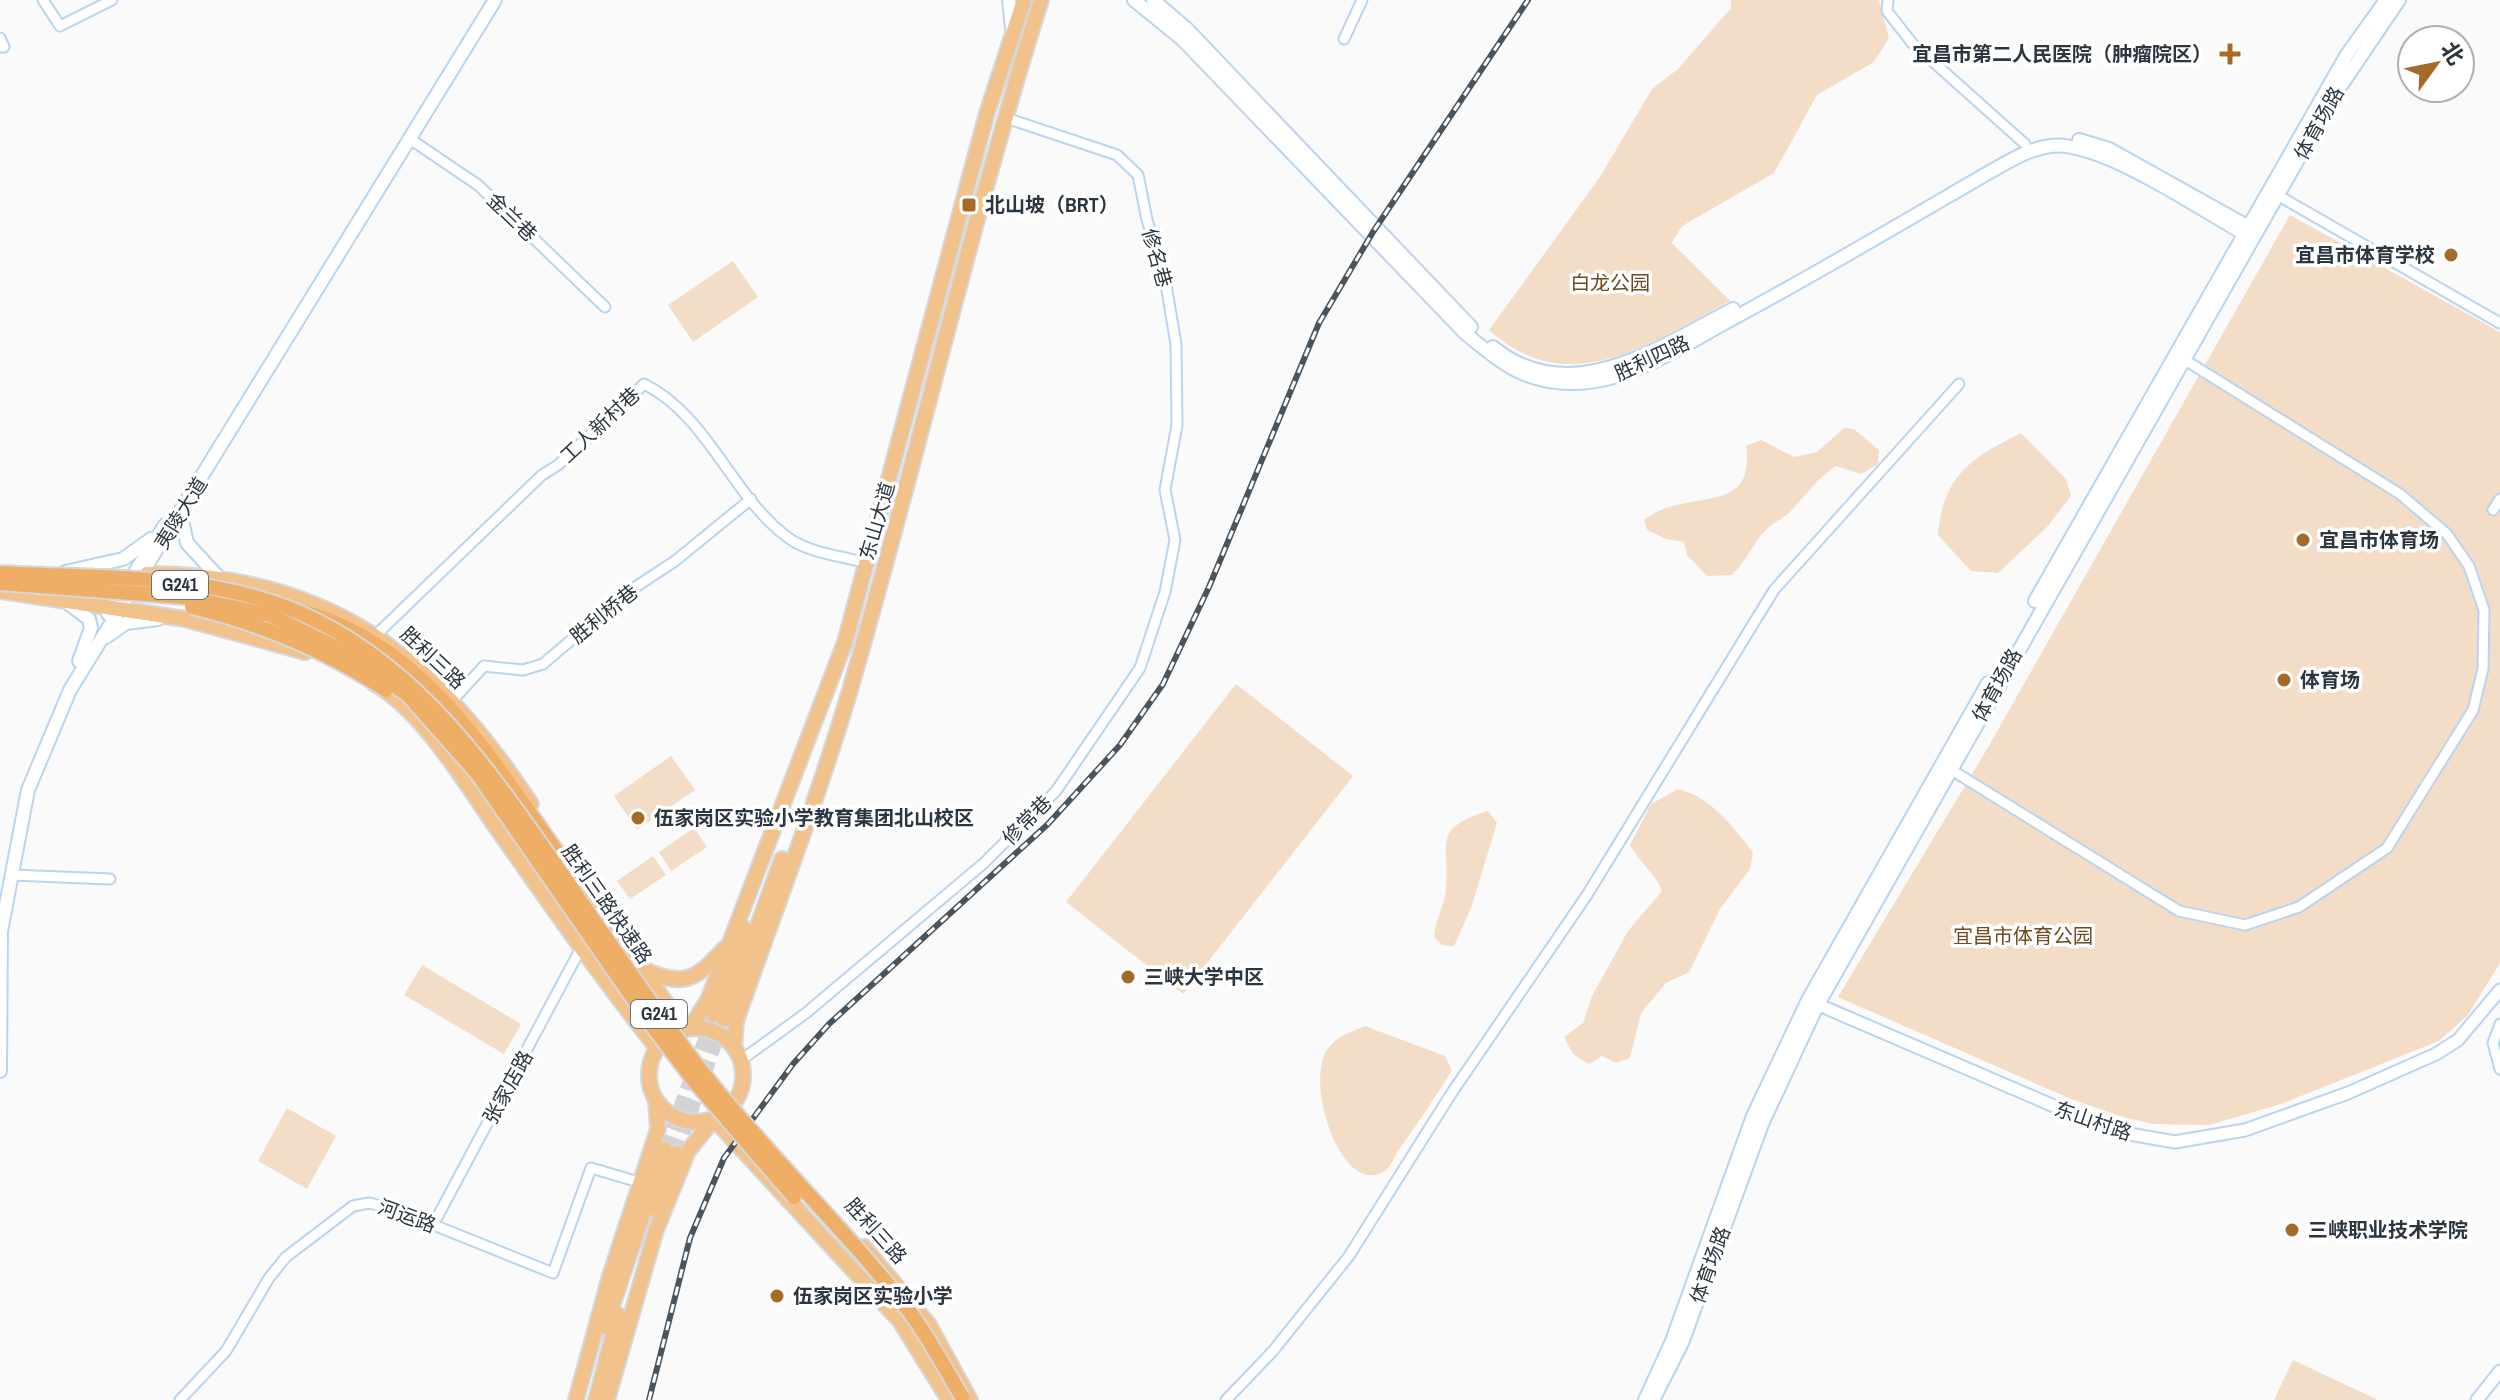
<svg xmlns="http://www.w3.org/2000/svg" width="2500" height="1400" viewBox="0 0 2500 1400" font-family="'Archivo Narrow','Noto Sans SC',sans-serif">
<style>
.green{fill:#f4ddc7}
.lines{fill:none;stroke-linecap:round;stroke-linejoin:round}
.primary-tunnel{stroke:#d1d3d5;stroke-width:14;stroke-dasharray:14 7;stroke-linecap:butt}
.minor-casing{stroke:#b9d4f1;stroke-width:13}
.tertiary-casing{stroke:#b9d4f1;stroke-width:15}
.secondary-casing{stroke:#b9d4f1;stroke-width:16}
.primary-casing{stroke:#d5d7d9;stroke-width:18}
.trunk-casing{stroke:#d5d7d9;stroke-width:18}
.minor{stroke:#fff;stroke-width:9}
.tertiary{stroke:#fff;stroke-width:11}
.secondary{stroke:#fff;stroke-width:12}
.primary{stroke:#f2c28c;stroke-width:14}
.trunk{stroke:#eeae66;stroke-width:14}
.rail-casing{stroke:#4a545d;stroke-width:6}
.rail{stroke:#fff;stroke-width:3;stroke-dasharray:9;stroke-linecap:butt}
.trunk-bridge-casing{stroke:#d5d7d9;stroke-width:18;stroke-linecap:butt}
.trunk-bridge{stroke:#eeae66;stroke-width:14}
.poi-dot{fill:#a36a28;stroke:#fff;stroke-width:3}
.labels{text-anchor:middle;stroke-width:7;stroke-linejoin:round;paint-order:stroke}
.shield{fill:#fff;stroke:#6b727a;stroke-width:2}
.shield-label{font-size:18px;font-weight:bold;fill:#2b3641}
.poi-label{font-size:20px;font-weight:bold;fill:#2b3641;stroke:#fff;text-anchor:start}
.street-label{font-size:20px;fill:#2b3641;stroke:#fff}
.park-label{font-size:20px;fill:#6f4a22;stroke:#fff}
</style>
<rect width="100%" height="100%" fill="#fafafa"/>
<g class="green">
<path d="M1731 0H1879L1889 38 1874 62 1817 95 1774 173 1682 226 1672 243 1730 301C1651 342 1570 403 1489 330L1600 177 1652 89 1678 69 1731 8Z"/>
<polygon points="2290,215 2500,332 2500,963 2468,1015 2439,1041 2281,1104 2209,1125 2153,1124 2123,1117 2071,1099 1838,997 1987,749"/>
<polygon points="733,261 758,297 693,342 668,305"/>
<path d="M1844 428 1854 429 1879 450 1878 464 1861 474 1836 466C1817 478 1807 494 1792 510 1783 519 1770 524 1762 534 1751 548 1745 562 1732 575L1707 576 1687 555 1684 542 1666 539 1647 530 1644 520C1686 486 1756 519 1746 446L1761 440 1794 457 1817 452Z"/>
<path d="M2021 433 2066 479 2071 496 2047 527 1998 573 1971 571 1938 535C1943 475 1971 458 2021 433Z"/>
<polygon points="1236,684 1353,776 1183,994 1066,902"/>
<polygon points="671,756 695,790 637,830 614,796"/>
<path d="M1678 789C1711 797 1732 826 1753 852L1750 869 1720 909 1689 972 1666 983 1641 1013 1630 1058 1616 1063 1602 1056 1589 1064 1573 1054 1564 1037 1583 1023 1592 996 1628 931 1662 891C1655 873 1639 862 1630 845L1651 804Z"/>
<path d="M1488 811 1497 823 1471 908 1454 946 1442 945 1434 937C1435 920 1445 905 1446 888 1450 842 1431 829 1488 811Z"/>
<polygon points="694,828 707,847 671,871 659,852"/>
<polygon points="653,856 666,875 630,899 617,881"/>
<polygon points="422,965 521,1024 504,1054 404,995"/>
<path d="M1365 1026 1445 1056 1452 1070C1435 1098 1417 1124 1398 1151 1394 1158 1391 1167 1384 1171 1342 1199 1302 1080 1329 1047 1339 1035 1351 1032 1365 1026Z"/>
<polygon points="287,1108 336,1136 307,1189 258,1161"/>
<polygon points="2293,1360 2378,1400 2274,1400"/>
</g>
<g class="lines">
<g class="primary-tunnel">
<polyline points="665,1149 714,1015"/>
<polyline points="676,1153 724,1019"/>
</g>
<defs>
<g id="minor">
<polyline points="43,0 60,26 112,0"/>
<polyline points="1888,0 1887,11 1912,43 2025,144"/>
<polyline points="0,38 4,47 0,47"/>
<polyline points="1344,39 1362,0"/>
<polyline points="410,139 478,185 605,307"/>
<polyline points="2279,196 2500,323"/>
<polyline points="2493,510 2500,499"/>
<path d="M377 634 542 475 558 465 644 384C709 416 732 498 790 539 810 553 842 556 866 563"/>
<polyline points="452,701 484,666 523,670 543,664 625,594 675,561 751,499"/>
<polyline points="1950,769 2179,911 2245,925 2299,907 2387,848 2473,710 2483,669 2484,610 2469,566 2447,534 2400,494 2185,360"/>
<polyline points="12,875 110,879"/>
<polyline points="2500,1024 2493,1043 2500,1069"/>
<polyline points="740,1061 806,1013 984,863 1056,791 1140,668 1165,592 1175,540 1165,490 1177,425 1176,344 1164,273 1147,220 1138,175 1117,155 1003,117"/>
<polyline points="433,1225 581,948"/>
<polyline points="180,1400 226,1351 269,1278 286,1257 353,1206 369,1203 394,1209 553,1273 591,1168 642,1183"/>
<polyline points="1226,1400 1273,1351 1349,1256 1451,1094 1587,895 1774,590 1959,384"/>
</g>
<g id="tertiary">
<polyline points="1812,1002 2112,1131 2175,1142 2245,1130 2348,1093 2436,1054 2458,1040 2500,990"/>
<polyline points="2477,1400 2500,1371"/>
</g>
<g id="secondary">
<polyline points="1009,0 1012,28"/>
<path d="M1134 0 1182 39 1465 333C1499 362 1525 383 1572 383 1631 383 1683 345 1734 318 1821 271 1907 220 1993 170 2011 160 2029 149 2050 146 2100 139 2204 212 2250 237"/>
<polyline points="1153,0 1186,28 1471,327"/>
<polyline points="2079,140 2109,149 2254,230"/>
<path d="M1493 347C1570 411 1661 346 1733 309"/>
<polyline points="181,516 187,543 220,579"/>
<polyline points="65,572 123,559 151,539"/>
<polyline points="2035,601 2346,56 2386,0"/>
<polyline points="69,604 89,619 91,628 79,661"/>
<polyline points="108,614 165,525"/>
<polyline points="106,637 126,623 158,619"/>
<polyline points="0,1071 1,931 28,790 70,690 495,0"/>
<polyline points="1645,1400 1672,1341 1753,1116 1808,1000 1988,683"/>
<polyline points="1653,1400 1682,1343 1762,1124 1817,1006 2334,96 2399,0"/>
</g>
<g id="primary">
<path d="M147 574C330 574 434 657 531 804"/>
<polyline points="0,591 185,619 305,652"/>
<path d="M375 684C424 711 470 791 503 837 553 908 603 980 657 1048"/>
<polyline points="600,908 684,1029"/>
<path d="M643 969C683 988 696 980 724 949"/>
<polyline points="714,1015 745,929"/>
<polyline points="724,1019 782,859"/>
<polyline points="690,1028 708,1000 845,642 987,113 1024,0"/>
<circle cx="696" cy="1075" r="47"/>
<path d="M734 1048 736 1021C775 909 819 797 852 683 918 456 970 225 1041 0"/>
<polyline points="655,1209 676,1153"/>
<polyline points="864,1247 929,1325 970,1400"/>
<polyline points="605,1327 665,1149"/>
<polyline points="576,1400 610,1276 658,1129 656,1100"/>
<polyline points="596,1400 618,1315"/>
<polyline points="607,1400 656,1230 688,1151 714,1119 900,1321 949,1400"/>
</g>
<path id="trunk" d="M308 613C453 656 517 812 607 918"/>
</defs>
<use href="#minor" class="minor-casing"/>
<use href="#tertiary" class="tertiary-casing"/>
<use href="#secondary" class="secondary-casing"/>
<use href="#primary" class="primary-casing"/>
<use href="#trunk" class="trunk-casing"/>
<use href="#minor" class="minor"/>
<use href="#tertiary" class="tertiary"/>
<use href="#secondary" class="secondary"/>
<use href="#primary" class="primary"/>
<use href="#trunk" class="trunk"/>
<defs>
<polyline id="rail" points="649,1400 690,1238 724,1158 793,1064 829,1024 1048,824 1120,745 1163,684 1209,587 1319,323 1373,232 1528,0"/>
</defs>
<use href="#rail" class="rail-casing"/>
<use href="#rail" class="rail"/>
<defs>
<g id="trunk-bridge">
<path d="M0 573C104 579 222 572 317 621 423 674 488 769 554 863 603 933 650 1005 702 1072 767 1155 845 1228 909 1311 929 1338 945 1368 962 1397"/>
<polyline points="0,583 185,597 270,615 343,651 408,695 477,773 651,1024 695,1082 794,1197"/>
<path d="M192 607C263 624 325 650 386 690"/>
</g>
</defs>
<use href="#trunk-bridge" class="trunk-bridge-casing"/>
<use href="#trunk-bridge" class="trunk-bridge"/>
</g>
<g class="poi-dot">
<path d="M2226 42h8v8h8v8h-8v8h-8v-8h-8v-8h8z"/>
<rect x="961" y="197" width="16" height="16" rx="4"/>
<circle cx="2451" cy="255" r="8"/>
<circle cx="2303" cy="540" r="8"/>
<circle cx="2284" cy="680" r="8"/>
<circle cx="638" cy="818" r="8"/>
<circle cx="1128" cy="977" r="8"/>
<circle cx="2292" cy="1230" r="8"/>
<circle cx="777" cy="1296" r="8"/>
</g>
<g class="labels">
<g class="shield">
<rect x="152" y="571" width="56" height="28" rx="6"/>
<rect x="631" y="1000" width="56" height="28" rx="6"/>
</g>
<g class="shield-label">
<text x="180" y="591">G241</text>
<text x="659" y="1020">G241</text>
</g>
<g class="poi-label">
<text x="2212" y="61" text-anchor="end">宜昌市第二人民医院（肿瘤院区）</text>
<text x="985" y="212">北山坡（BRT）</text>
<text x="2435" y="262" text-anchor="end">宜昌市体育学校</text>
<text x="2319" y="547">宜昌市体育场</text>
<text x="2300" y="687">体育场</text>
<text x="654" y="825">伍家岗区实验小学教育集团北山校区</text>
<text x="1144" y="984">三峡大学中区</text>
<text x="2308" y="1237">三峡职业技术学院</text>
<text x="793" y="1303">伍家岗区实验小学</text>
</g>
<g class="street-label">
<text transform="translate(2319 123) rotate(-61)" y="7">体育场路</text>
<text transform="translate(512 217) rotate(44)" y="7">金兰巷</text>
<text transform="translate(1157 258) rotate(74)" y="7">修名巷</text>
<text transform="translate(1652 358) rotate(-25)" y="7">胜利四路</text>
<text transform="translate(600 425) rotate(-43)" y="7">工人新村巷</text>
<text transform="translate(181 513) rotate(-58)" y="7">夷陵大道</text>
<text transform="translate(877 521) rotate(-74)" y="7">东山大道</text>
<text transform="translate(604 614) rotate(-39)" y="7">胜利桥巷</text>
<text transform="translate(433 658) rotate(43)" y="7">胜利三路</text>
<text transform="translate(1997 685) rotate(-61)" y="7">体育场路</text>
<text transform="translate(1027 820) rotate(-45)" y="7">修常巷</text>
<text transform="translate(607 904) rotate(55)" y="7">胜利三路快速路</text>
<text transform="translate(508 1087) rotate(-61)" y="7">张家店路</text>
<text transform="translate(2093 1121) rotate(19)" y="7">东山村路</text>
<text transform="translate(407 1216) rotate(20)" y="7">河运路</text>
<text transform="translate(876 1231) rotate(48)" y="7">胜利三路</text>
<text transform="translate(1710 1265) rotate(-70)" y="7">体育场路</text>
</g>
<g class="park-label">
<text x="1610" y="290">白龙公园</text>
<text x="2023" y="943">宜昌市体育公园</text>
</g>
</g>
<g transform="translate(2436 64) rotate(57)"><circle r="38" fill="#ffffff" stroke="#aaafb3" stroke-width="2"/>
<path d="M0-6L14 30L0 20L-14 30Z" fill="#a36a28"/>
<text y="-12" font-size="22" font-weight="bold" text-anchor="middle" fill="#2b3641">北</text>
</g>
</svg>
